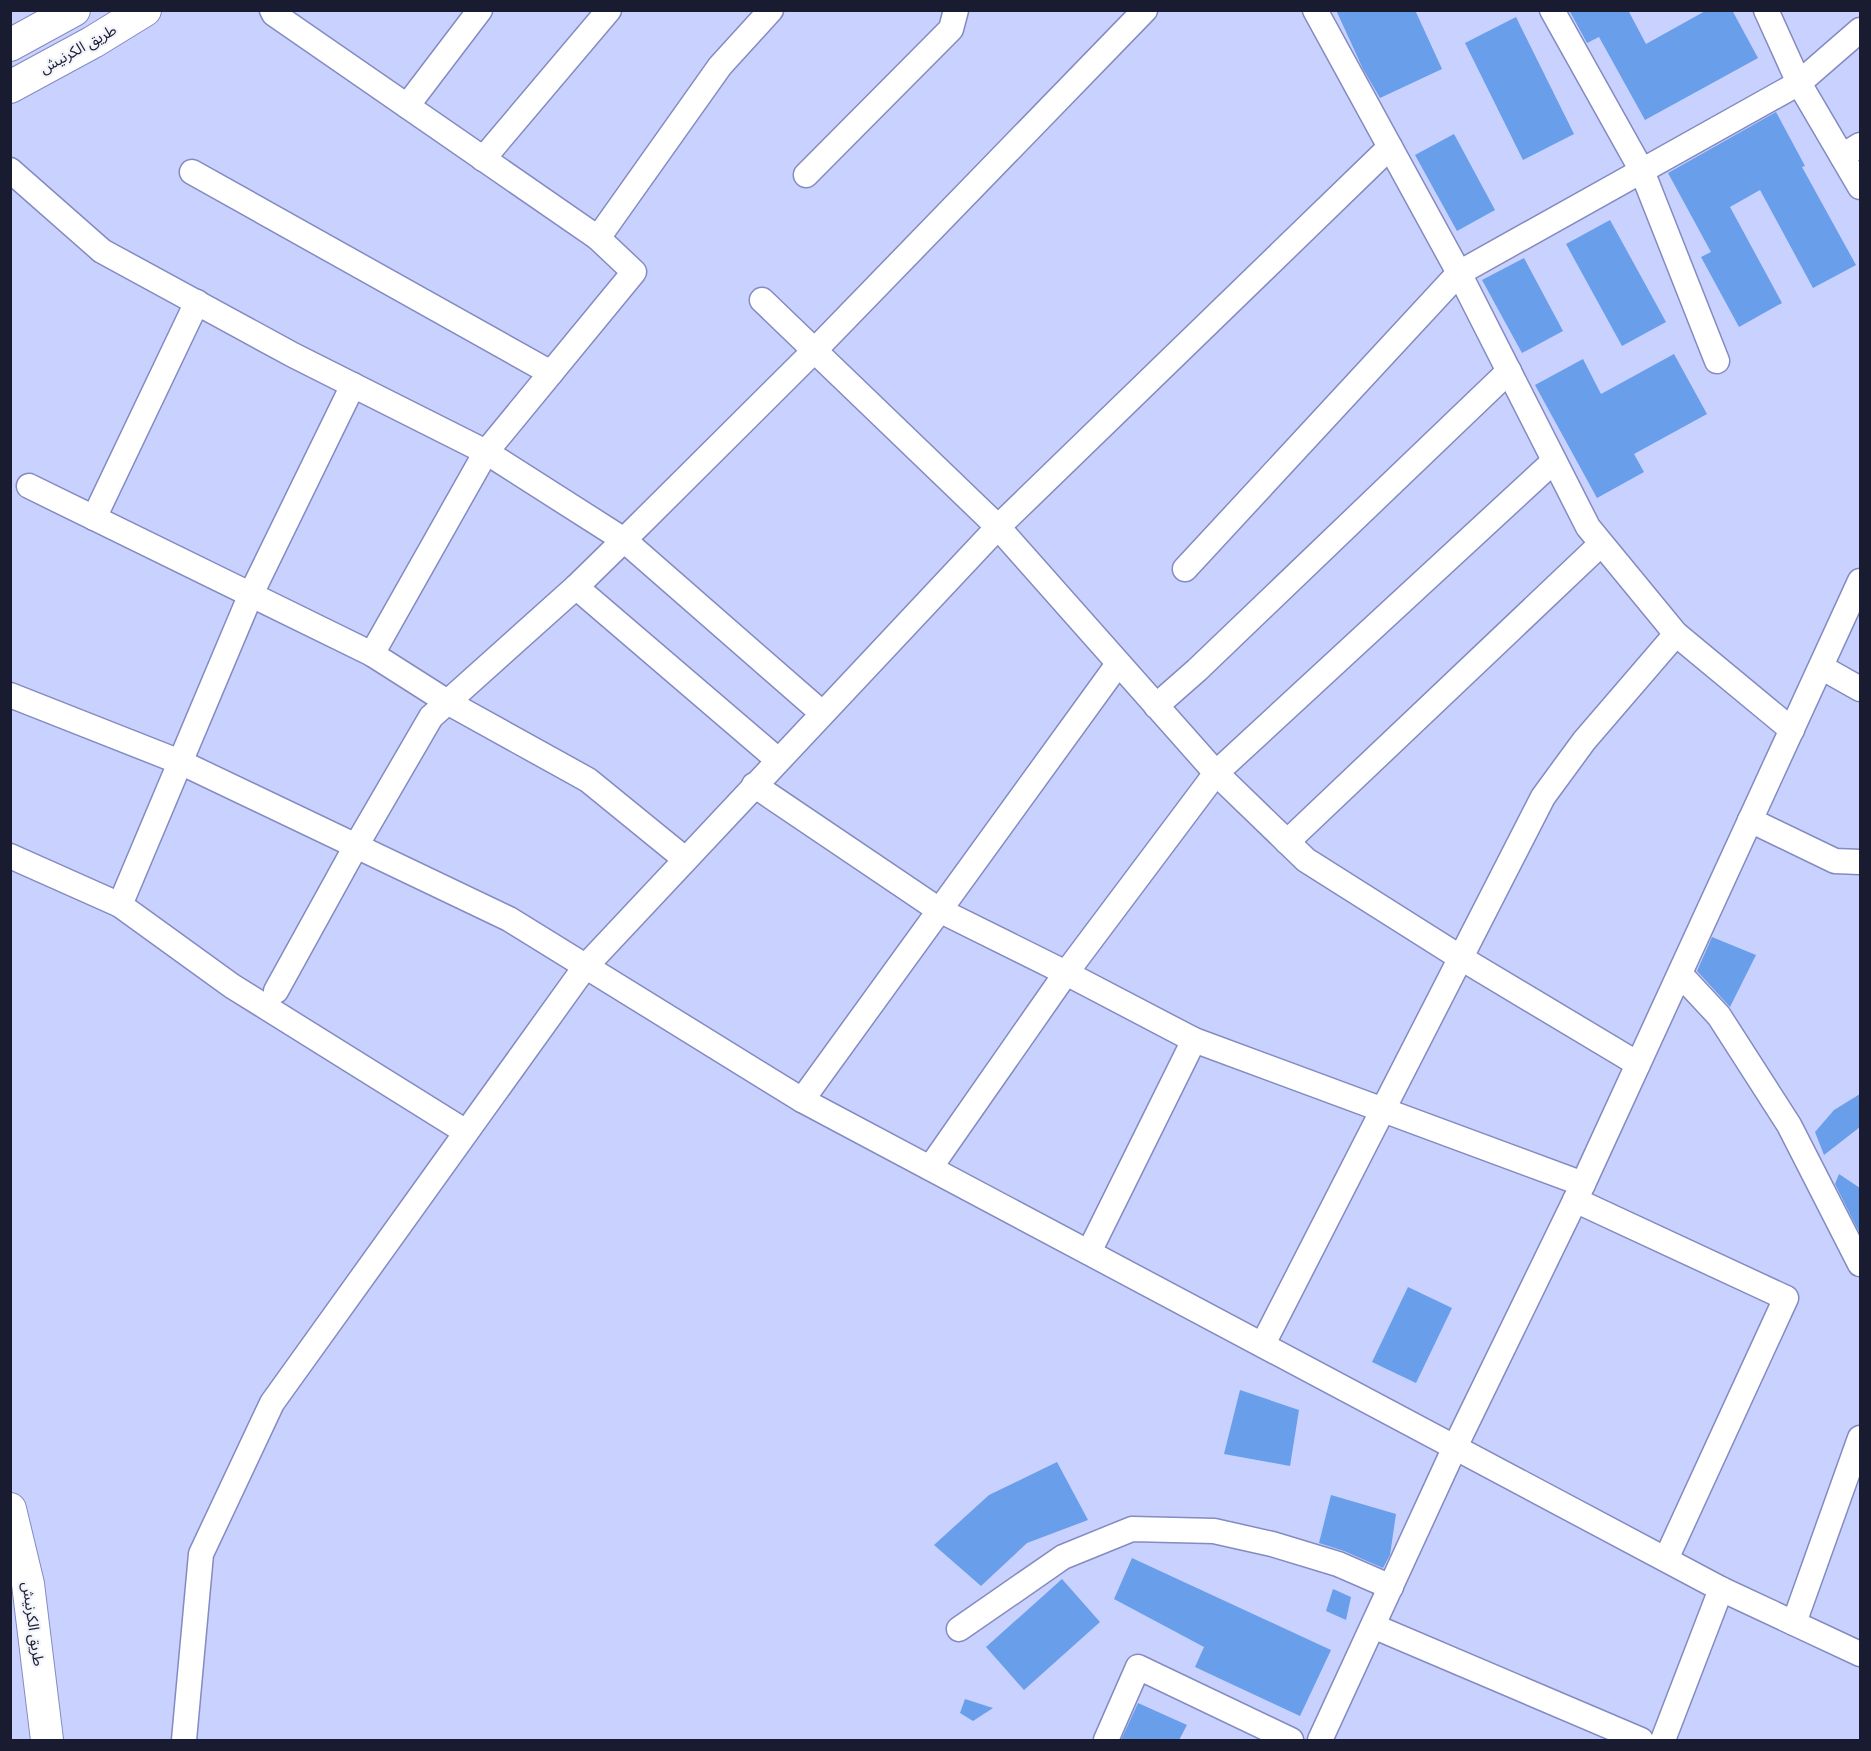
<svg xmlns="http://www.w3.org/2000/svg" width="1871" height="1751" viewBox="0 0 1871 1751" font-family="'IBM Plex Sans','Noto Sans Arabic',sans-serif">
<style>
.building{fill:#689eea}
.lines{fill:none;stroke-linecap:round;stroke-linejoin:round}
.minor-casing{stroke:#838bc1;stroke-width:27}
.major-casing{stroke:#838bc1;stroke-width:34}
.minor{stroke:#fff;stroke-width:24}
.major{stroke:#fff;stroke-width:32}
.labels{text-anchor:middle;stroke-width:4.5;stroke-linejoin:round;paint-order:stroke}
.street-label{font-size:15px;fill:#191c31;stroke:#f3f4fa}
</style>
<rect width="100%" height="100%" fill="#c9d1ff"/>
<g class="building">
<polygon points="1336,10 1415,10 1442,69 1380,98 1363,69"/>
<polygon points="1569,10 1628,10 1646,44 1707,10 1732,10 1758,58 1645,120 1599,37 1587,43"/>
<polygon points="1516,17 1574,134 1523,160 1465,43"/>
<polygon points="1776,112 1805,166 1802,167 1856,265 1813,288 1760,190 1730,207 1782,303 1739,327 1701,257 1711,252 1668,173"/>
<polygon points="1454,134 1495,210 1457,231 1415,155"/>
<polygon points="1610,220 1666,322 1622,346 1566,244"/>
<polygon points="1524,258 1563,331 1522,353 1482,280"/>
<polygon points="1674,354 1707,414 1634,454 1644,472 1597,498 1535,385 1583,359 1601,394"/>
<polygon points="1712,937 1756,955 1730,1007 1697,971"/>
<polygon points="1860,1094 1860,1127 1824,1155 1815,1132 1834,1110"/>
<polygon points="1839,1174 1860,1188 1860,1234 1835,1184"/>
<polygon points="1408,1287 1452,1308 1416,1383 1372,1362"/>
<polygon points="1240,1390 1299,1410 1290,1466 1224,1454"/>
<polygon points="1057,1462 1088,1520 1027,1543 981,1586 934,1545 989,1495"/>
<polygon points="1331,1495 1396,1514 1390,1555 1383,1568 1344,1551 1319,1543"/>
<polygon points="1132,1558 1331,1650 1300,1716 1195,1667 1204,1647 1114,1599"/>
<polygon points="1062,1579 1100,1622 1024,1690 986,1647"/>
<polygon points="1333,1589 1351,1597 1346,1620 1326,1611"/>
<polygon points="965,1699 993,1708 973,1721 960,1713"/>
<polygon points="1138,1703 1187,1725 1179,1740 1121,1740"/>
</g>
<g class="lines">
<defs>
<g id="minor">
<polyline points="272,10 274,14 598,238 634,272 486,452 372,654"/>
<polyline points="1315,10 1459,273 1588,527 1676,634 1792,730"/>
<polyline points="1552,10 1642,171 1717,361"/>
<polyline points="1766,10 1799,83 1860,30"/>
<polyline points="407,106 480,10"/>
<polyline points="1842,156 1860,145"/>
<polyline points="483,159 609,10"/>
<polyline points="10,170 102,251 293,355 486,452 624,540 822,713"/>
<polyline points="192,172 551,373"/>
<polyline points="806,175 951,29 956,10"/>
<polyline points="598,238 720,66 771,10"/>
<polyline points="762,300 998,527 1216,773 1306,860 1461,958 1638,1064"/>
<polyline points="29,486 372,654 449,703 588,780 685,859"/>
<polyline points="94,518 197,302"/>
<polyline points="1185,569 1459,273 1799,83 1860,187"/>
<polyline points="576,587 778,760"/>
<polyline points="1821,667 1860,689"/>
<polyline points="10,695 180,762 509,919 802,1100 1721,1589 1860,1654"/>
<polyline points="1156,706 1197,670 1509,371"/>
<polyline points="754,785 939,910 1066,973 1194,1040 1583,1184"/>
<polyline points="1750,820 1835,861 1860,862"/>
<polyline points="1287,842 1601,544"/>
<polyline points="10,856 120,905 232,986 466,1132"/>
<polyline points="120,905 251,594 353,385"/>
<polyline points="1680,974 1719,1016 1789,1125 1860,1264"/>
<polyline points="276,991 356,846 431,717 576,587 624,540 815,350 1145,10"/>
<polyline points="802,1100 1118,664"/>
<polyline points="930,1168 1066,973 1216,773 1554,461"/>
<polyline points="1575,1200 1786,1298 1666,1559"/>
<polyline points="1089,1252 1194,1040"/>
<polyline points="1263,1344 1543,797 1584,741 1676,634"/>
<polyline points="1794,1623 1860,1438"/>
<polyline points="1373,1626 1641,1740"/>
<polyline points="959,1629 1063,1557 1132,1529 1214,1531 1272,1544 1338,1564 1391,1587"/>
<polyline points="184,1740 201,1554 272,1403 585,967 998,527 1390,147"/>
<polyline points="1106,1740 1138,1667 1291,1740"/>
<polyline points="1320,1740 1455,1447 1583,1184 1860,581"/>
<polyline points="1663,1740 1721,1589"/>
</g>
<g id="major">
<polyline points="10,45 74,10"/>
<polyline points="10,87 93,42 145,10"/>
<polyline points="10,1509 28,1584 47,1740"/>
</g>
</defs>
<use href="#minor" class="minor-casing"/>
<use href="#major" class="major-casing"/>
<use href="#minor" class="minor"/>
<use href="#major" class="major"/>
</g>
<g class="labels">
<g class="street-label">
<text transform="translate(78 49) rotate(-29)" y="5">طريق الكرنيش</text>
<text transform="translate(33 1624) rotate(82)" y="5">طريق الكرنيش</text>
</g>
</g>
<rect width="1871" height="1751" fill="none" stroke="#191c31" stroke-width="24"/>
</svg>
